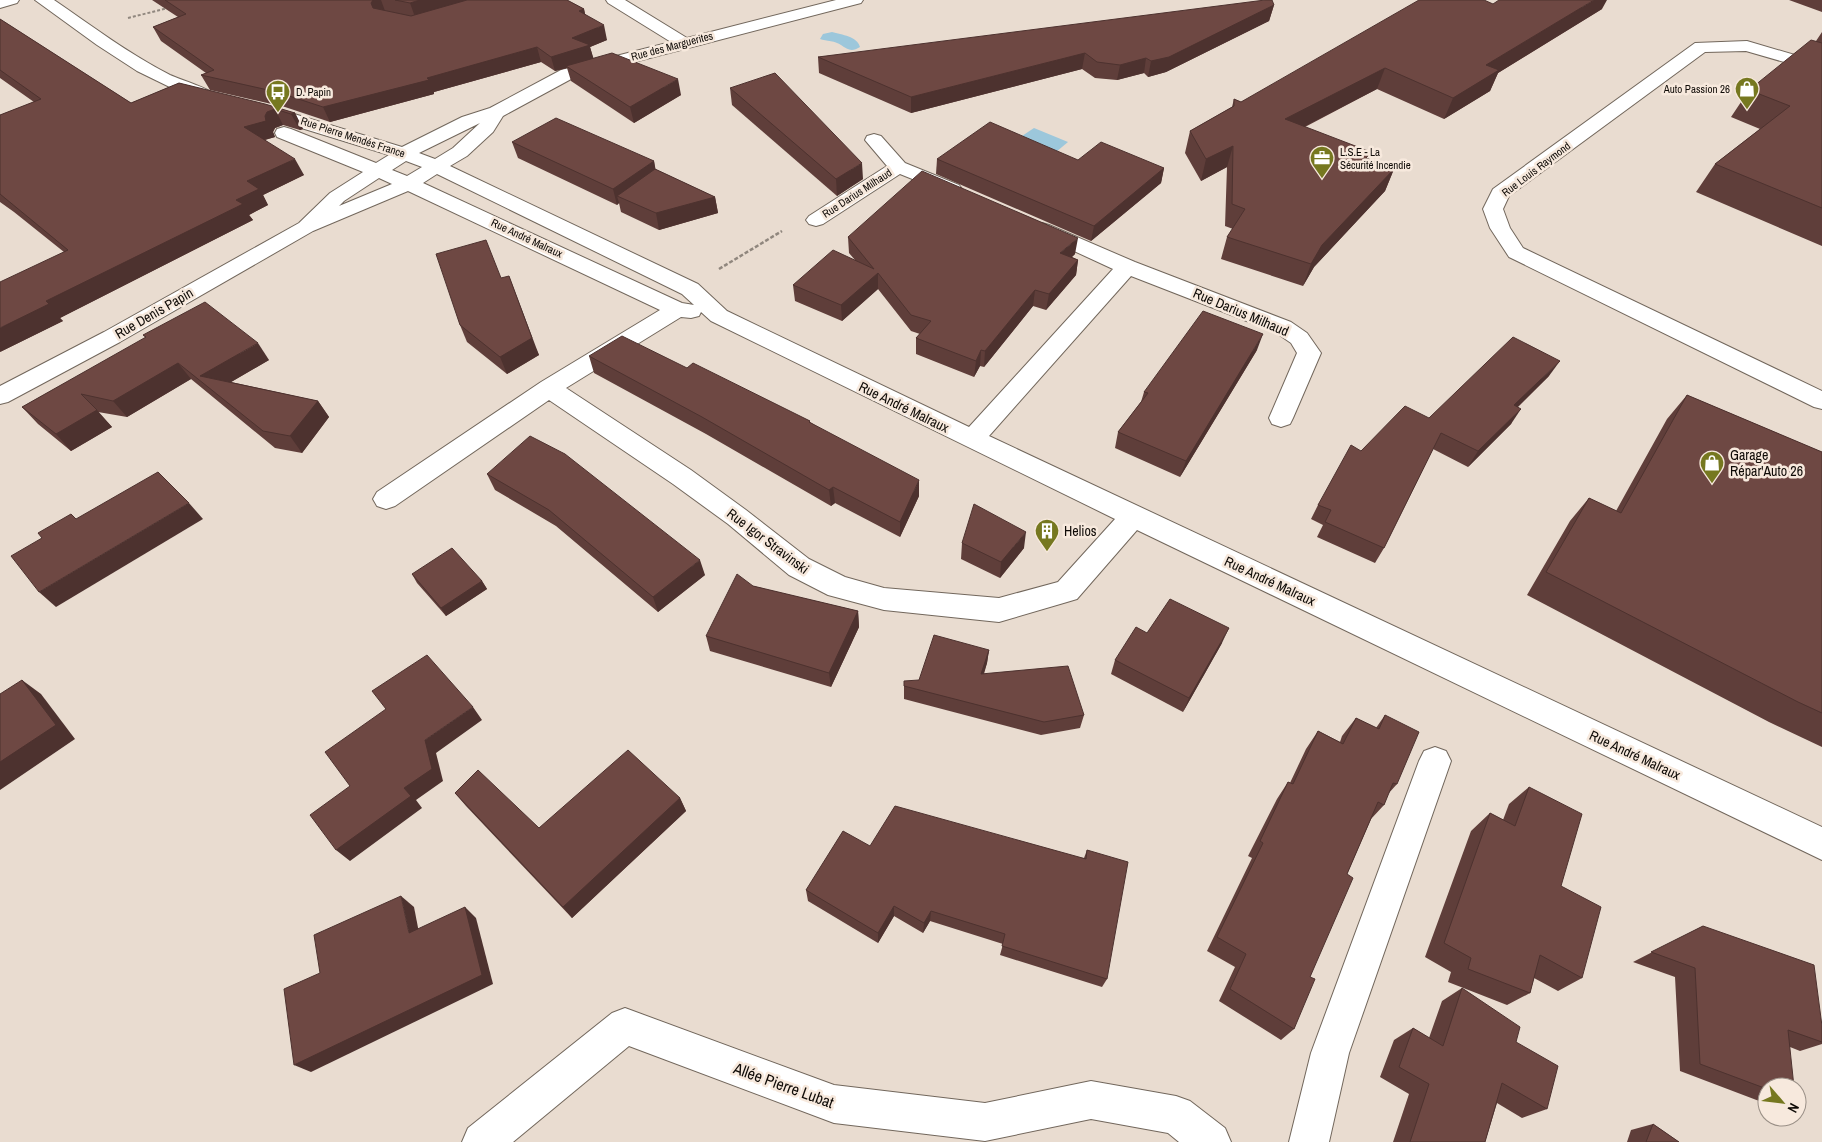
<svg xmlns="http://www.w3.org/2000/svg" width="1822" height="1142" viewBox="0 0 1822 1142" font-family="'Archivo Narrow',sans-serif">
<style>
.water{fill:#9cc7db}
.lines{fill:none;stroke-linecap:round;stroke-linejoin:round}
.minor-casing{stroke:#72675c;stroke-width:2}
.path-far1{stroke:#90877e;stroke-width:2;stroke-dasharray:3 2;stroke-linecap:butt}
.path{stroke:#90877e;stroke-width:2.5;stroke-dasharray:4 2;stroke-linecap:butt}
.minor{fill:#fff;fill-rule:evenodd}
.wall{fill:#5f3e3a}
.shaded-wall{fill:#4d322f}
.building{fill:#6e4843;stroke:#4d322f}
.labels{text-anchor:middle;stroke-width:5;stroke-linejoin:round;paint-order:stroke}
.far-street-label{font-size:11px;fill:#0f0b07;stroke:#f7e9dd}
.far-poi-label{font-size:11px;fill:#0f0b07;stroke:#f7e9dd;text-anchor:start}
.street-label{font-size:14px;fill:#0f0b07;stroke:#f7e9dd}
.poi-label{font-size:14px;fill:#0f0b07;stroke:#f7e9dd;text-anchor:start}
.near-street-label{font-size:16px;fill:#0f0b07;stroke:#f7e9dd}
</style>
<rect width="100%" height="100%" fill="#e9dcd0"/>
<g class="water">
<path d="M832 32C842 35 857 36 860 47 852 52 848 50 841 45 836 41 826 41 820 39L823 34Z"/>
<polygon points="1034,128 1068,142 1056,152 1022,136"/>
</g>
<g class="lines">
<defs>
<g id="minor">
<polygon points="0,0 19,0 17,3 0,8"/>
<path d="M35 0H54C92 26 129 54 170 75 181 80 212 89 218 97L215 101 209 102 180 92 137 71 97 45Z"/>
<path d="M606 0H625L687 38 836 0H863L861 3 573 78 503 116 493 132 467 156 450 166 698 284 727 311 969 427 1113 269 1035 233 1032 229 1035 225 1042 223 1049 225 1135 262 1291 322 1307 333 1321 353 1293 418 1290 424 1281 427 1272 424 1269 418 1297 353 1291 343 1275 332 1131 276 989 436 1822 827V860L1137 530 1077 599 1067 602 999 622 884 610 828 595 789 575 728 524 673 484 549 400 395 506 386 509 377 506 373 499 377 492 541 382 660 310 408 191 313 231 120 342 8 402 0 404V386L104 332 299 223 330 193 363 172 277 137 275 133 277 129 284 127 291 129 376 163 389 155 256 114 253 110 256 106 262 105 268 106 402 147 462 117 490 108 561 70 671 42 608 3ZM480 123 453 148 435 159 419 153ZM406 161 422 167 407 176 392 170ZM437 174 682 294 694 305 682 303 423 183ZM379 178 392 184 339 206 344 201ZM701 312 711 321 1115 519 1058 582 999 598 884 588 845 577 809 559 746 510 691 470 566 388 681 317 691 318 699 316Z"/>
<polygon points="1747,41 1822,63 1822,73 1746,51 1705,52 1509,196 1503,209 1510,228 1523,248 1822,391 1822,409 1814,407 1509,257 1490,228 1483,209 1493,189 1695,43"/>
<polygon points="874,134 881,136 905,163 959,185 962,189 959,193 952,195 900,174 823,224 816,226 809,224 806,220 809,216 887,166 865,140 867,136"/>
<polygon points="1435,747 1446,751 1451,761 1349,1053 1329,1142 1289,1142 1311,1053 1419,761 1424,751"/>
<polygon points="625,1008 834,1085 985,1103 1091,1081 1176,1096 1190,1101 1225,1128 1231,1142 1179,1142 1168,1133 1091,1119 985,1141 834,1123 629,1046 513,1142 462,1142 468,1128 612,1013"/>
</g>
</defs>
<use href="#minor" class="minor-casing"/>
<polyline class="path-far1" points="128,18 168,8"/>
<polyline class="path" points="719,269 782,231"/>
<use href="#minor" class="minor"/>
</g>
<g class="wall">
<polygon points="152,0 567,0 584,9 585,14 607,40 590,47 593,58 681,95 634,123 571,81 567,68 555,71 541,62 434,92 434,94 330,122 285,107 210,90 201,75 206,73 161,41 153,27 178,17"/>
<polygon points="1789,0 1822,0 1822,12"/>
<polygon points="1493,4 1602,9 1498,73 1490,91 1444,119 1377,89 1305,127 1369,159 1394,169 1385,191 1314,267 1303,286 1221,259 1227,237 1233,229 1225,226 1227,167 1201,181 1185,153 1190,131 1232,107 1234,99 1241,102"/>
<polygon points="1274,5 1269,21 1166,72 1148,77 1144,73 1117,80 1095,78 1082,69 911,113 819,73 818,57"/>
<polygon points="0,19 131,103 179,83 295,113 303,129 300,130 283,125 275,128 273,132 275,137 265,140 304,175 263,195 268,205 249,215 253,220 60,318 63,321 0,352 64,252 14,212 0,202 0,115 34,102 0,78"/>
<polygon points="1822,32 1822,246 1696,192 1715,164 1760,129 1731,117 1749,90 1816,41"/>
<polygon points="730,88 863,179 837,196 732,105"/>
<polygon points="512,142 654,161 655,169 715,197 718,213 659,230 621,212 619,203 617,205 518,158"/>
<polygon points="937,159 1078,160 1164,168 1161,183 1091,241 936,174"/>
<polygon points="848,237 1075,254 1072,257 1078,260 1076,275 1046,310 1033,306 984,367 980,366 974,377 916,354 916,338 920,334 911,331 878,289 842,321 795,301 793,285 855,260 849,253"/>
<polygon points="501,278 539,355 507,374 467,342 460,325"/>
<polygon points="143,335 269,360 231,382 318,401 329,417 302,453 275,448 191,379 127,417 98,412 112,427 71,451 38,424 22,407 146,338"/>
<polygon points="1257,350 1180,477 1115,448 1118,432 1141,402 1144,392"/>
<polygon points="589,356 687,368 810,421 810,422 919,496 900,537 835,503 831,506 706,434 594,373"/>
<polygon points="1549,376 1518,407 1511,424 1468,467 1433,449 1384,548 1375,563 1317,537 1323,525 1311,519 1318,505 1361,451 1429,418"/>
<polygon points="1687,395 1822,452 1822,747 1769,722 1527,595 1570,521 1589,498 1616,511 1667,419"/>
<polygon points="487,474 705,575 658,612 556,526 495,490"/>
<polygon points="962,543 1024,548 1000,578 961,559"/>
<polygon points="412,574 482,581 487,589 446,616 417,583"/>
<polygon points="753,586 858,611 859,627 831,687 710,651 706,636"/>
<polygon points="1222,643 1183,712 1111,674 1115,660"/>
<polygon points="989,650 987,663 984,674 1084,715 1080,728 1041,735 904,699 904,686 919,680"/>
<polygon points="1385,715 1397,784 1388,794 1384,805 1371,819 1347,874 1310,977 1294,1029 1281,1040 1219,1001 1235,967 1207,951 1252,858 1248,856 1277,799 1288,782 1290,783 1306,749 1318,731 1340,742 1342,736 1356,718 1376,728"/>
<polygon points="1529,787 1561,886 1582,978 1558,991 1534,978 1530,993 1507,1005 1448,982 1451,972 1425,957 1471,831 1490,813 1503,820 1509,804"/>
<polygon points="455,793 539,828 680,798 686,811 572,918 466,806"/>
<polygon points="870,846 1084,858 1087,850 1107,979 1102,987 1000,955 1003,944 930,921 923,933 894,916 878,943 808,901 806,890"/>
<polygon points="1703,926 1822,1042 1822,1044 1800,1051 1790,1047 1767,1087 1767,1104 1680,1071 1675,977 1633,962"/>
<polygon points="1462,988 1516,1042 1547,1109 1522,1118 1497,1103 1485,1142 1393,1142 1409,1094 1380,1077 1394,1040 1413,1028 1429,1038 1442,1001"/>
<polygon points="1653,1124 1679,1142 1627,1142 1631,1130"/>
</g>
<g class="shaded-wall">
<polygon points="373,0 381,0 385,11 376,17 371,3"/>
<polygon points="420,0 473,0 415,17 410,3"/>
<polygon points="1594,0 1607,0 1602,9 1498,73 1490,91 1444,119 1453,98 1486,65"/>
<polygon points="1274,5 1269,21 1166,72 1148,77 1151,61"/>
<polygon points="584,9 587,24 579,11"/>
<polygon points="604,25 607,40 590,47 594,60 566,66 567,68 555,71 551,57 572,38"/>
<polygon points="537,47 541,62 434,92 434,94 330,122 323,107"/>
<polygon points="1085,53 1082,69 911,113 911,97"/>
<polygon points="1146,58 1144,73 1117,80 1120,65"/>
<polygon points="1385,68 1377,89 1278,140 1285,119"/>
<polygon points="678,79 681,95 634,123 630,107"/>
<polygon points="275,109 283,125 275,128 273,132 275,137 253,143 244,127 265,116 267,112"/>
<polygon points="295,113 303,129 300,130 291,114"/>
<polygon points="1233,146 1227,167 1201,181 1206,159"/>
<polygon points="295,159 304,175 263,195 268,205 249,215 253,220 60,318 63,321 0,352 0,328 46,301 236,200 247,181"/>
<polygon points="654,161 657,177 617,196 619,203 617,205 613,189"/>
<polygon points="862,163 863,179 837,196 836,179"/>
<polygon points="1164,168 1161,183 1091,241 1094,226"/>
<polygon points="1394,169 1385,191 1314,267 1303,286 1311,264 1322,245"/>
<polygon points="715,197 718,213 659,230 656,213"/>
<polygon points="1078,238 1075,254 1058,269 1060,253"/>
<polygon points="1078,260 1076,275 1046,310 1049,294"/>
<polygon points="878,273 878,289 842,321 841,305"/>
<polygon points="509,276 539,355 507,374 500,357"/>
<polygon points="1035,290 1033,306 984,367 985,351"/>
<polygon points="1263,334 1257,350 1180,477 1186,461"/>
<polygon points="258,343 269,360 214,392 200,376"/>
<polygon points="981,350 980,366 974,377 976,361"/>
<polygon points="1560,361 1549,376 1504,420 1514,405"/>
<polygon points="178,363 191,379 127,417 113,401"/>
<polygon points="318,401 329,417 302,453 290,436"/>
<polygon points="1521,409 1511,424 1468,467 1478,451"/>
<polygon points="97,410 112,427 71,451 56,434"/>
<polygon points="919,480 919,496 900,537 900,522"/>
<polygon points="833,487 835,503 831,506 829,490"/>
<polygon points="189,503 203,519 56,607 39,592"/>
<polygon points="1026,532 1024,548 1000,578 1001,562"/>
<polygon points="700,560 705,575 658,612 653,597"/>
<polygon points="482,581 487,589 446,616 441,608"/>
<polygon points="858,611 859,627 831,687 829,673"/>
<polygon points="1229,628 1222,643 1183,712 1189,698"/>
<polygon points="989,650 987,663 979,687 981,674"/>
<polygon points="22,680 41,694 75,739 0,790 0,762"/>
<polygon points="473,707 482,720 436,753 443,781 416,800 422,808 350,861 336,850 404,788 425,740"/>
<polygon points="680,798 686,811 572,918 563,907"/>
<polygon points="401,896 414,907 421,943 409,933"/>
<polygon points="894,906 894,916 878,943 878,933"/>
<polygon points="465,907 476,918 493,984 311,1072 294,1065"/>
<polygon points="931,911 930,921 923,933 924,923"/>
</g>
<g class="building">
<polygon points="165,0 373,0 371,3 373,8 411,16 467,0 567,0 584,9 579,11 604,25 572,38 590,45 551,57 537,47 427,78 429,80 323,107 277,92 201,75 214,70 153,27 186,14"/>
<polygon points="395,0 420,0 410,3"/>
<polygon points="1265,0 1272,0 1274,5 1169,57 1151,61 1146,58 1120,65 1097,62 1085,53 911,97 818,57"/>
<polygon points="1419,0 1484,0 1493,4 1499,0 1594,0 1486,65 1499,70 1453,98 1385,68 1285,119 1371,152 1366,158 1394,169 1322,245 1311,264 1227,237 1245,209 1232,204 1233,146 1206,159 1190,131 1234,106 1234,99 1241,102"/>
<polygon points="0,19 131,103 179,83 265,104 295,113 291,114 275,109 267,112 265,116 266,121 244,127 295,159 247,181 259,189 236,200 243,204 46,301 49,304 0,328 0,282 68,250 0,194 0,115 41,99 0,70"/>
<polygon points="1811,40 1822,43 1822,208 1715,164 1790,106 1749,90"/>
<polygon points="612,53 678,79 630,107 566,66"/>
<polygon points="775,73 862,163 836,179 730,88"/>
<polygon points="556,118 654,161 613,189 512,142"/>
<polygon points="990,122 1078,160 1101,142 1164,168 1094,226 937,159"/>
<polygon points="655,169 715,197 656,213 617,196"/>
<polygon points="922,171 1078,238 1060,253 1078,260 1049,294 1035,290 985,351 981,350 976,361 916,338 931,321 911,315 878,273 841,305 793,285 833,250 874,269 848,237"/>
<polygon points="486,240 501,278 509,276 532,338 500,357 460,325 436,254"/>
<polygon points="205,302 258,343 200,376 318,401 290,436 263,431 178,363 113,401 81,394 97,410 56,434 22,407 146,337 143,335"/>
<polygon points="1203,311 1263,334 1186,461 1118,432 1148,393 1144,392"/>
<polygon points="622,336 687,368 693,363 810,421 809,422 919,480 900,522 833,487 829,490 702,417 589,356"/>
<polygon points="1513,337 1560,361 1514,405 1521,409 1478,451 1441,433 1384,548 1325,522 1331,510 1318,505 1351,445 1361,451 1405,406 1429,418"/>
<polygon points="1687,395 1822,452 1822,713 1798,702 1546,572 1589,498 1621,513"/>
<polygon points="530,436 565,454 700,560 653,597 549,510 487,474"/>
<polygon points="158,472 189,503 39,592 11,556 42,538 38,533 71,514 76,519"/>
<polygon points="974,504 1026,532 1001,562 962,543"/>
<polygon points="452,548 482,581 441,608 412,574"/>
<polygon points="737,574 753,586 858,611 829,673 706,636"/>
<polygon points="1170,599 1229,628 1189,698 1115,660 1136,627 1147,633"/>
<polygon points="934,635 989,650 981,674 1068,666 1084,715 1044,722 904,686 904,681 919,680"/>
<polygon points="427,655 473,707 425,740 432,769 404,788 411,796 336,850 310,815 350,786 325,752 386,709 372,691"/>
<polygon points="22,680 56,725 0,762 0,694"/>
<polygon points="1385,715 1419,732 1397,784 1393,783 1384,805 1378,802 1347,874 1353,878 1310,977 1315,979 1294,1029 1230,989 1246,954 1217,937 1263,843 1260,841 1288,782 1293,784 1318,731 1343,744 1356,718 1379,729"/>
<polygon points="628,750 680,798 563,907 455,793 478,770 539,828"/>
<polygon points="1529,787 1582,814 1561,886 1601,907 1582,978 1540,955 1530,993 1468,969 1471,958 1444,943 1490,813 1515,826"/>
<polygon points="895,806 1086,859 1087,850 1128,862 1107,979 1002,946 1005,934 931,911 924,923 894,906 878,933 806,890 843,831 870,846"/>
<polygon points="401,896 409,933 465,907 482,975 294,1065 284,989 320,973 314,935"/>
<polygon points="1703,926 1814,965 1822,1026 1822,1042 1788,1030 1794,1087 1767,1087 1767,1089 1700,1064 1695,968 1651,952"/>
<polygon points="1462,988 1520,1027 1516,1042 1558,1066 1547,1109 1502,1083 1485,1142 1410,1142 1429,1084 1399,1067 1413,1028 1443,1046"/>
<polygon points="1653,1124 1679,1142 1646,1142"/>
</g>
<defs>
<symbol id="shop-pin" viewBox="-11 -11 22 30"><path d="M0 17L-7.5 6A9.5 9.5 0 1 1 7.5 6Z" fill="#767820" stroke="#f7e9dd"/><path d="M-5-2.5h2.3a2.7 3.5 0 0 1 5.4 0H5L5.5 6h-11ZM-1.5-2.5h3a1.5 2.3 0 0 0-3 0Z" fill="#fff"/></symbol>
<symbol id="bus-pin" viewBox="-11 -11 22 30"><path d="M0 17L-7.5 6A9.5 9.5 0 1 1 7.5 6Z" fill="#767820" stroke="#f7e9dd"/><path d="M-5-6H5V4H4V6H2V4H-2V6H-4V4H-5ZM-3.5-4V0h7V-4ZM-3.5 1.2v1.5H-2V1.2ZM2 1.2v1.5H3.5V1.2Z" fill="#fff"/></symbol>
<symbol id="office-pin" viewBox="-11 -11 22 30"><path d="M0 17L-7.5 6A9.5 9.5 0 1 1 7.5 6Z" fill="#767820" stroke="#f7e9dd"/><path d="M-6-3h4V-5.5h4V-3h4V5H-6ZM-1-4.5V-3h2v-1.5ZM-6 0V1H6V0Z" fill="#fff"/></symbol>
<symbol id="building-pin" viewBox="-11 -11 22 30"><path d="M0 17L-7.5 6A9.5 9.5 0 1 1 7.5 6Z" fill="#767820" stroke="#f7e9dd"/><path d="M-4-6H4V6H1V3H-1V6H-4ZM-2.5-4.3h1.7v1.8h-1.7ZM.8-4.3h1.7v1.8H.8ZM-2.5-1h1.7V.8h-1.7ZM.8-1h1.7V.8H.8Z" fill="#fff"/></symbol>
</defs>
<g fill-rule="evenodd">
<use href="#shop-pin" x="1733" y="75" width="28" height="38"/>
<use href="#bus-pin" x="264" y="78" width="28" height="38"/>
<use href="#office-pin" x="1308" y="144" width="28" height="38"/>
<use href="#shop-pin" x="1698" y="449" width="28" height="38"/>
<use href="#building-pin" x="1033" y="517" width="28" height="38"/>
</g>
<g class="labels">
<g class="far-street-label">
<text transform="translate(672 46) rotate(-15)" y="4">Rue des Marguerites</text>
<text transform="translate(353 137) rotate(18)" y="4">Rue Pierre Mendés France</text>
<text transform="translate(1536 169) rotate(-37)" y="4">Rue Louis Raymond</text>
<text transform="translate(857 193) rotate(-33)" y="4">Rue Darius Milhaud</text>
<text transform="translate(527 238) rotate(25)" y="4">Rue André Malraux</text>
</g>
<g class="far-poi-label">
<text x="1730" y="93" text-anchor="end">Auto Passion 26</text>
<text x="296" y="96">D. Papin</text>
<text x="1340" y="156">L.S.E - La<tspan x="1340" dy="13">Sécurité Incendie</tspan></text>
</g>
<g class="street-label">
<text transform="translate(1241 312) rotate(23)" y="5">Rue Darius Milhaud</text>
<text transform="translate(154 313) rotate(-30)" y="5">Rue Denis Papin</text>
<text transform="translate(904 407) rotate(26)" y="5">Rue André Malraux</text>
<text transform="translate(768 541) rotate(37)" y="5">Rue Igor Stravinski</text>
<text transform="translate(1270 581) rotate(25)" y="5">Rue André Malraux</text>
<text transform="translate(1635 755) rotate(25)" y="5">Rue André Malraux</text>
</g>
<g class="poi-label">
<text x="1730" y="460">Garage<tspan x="1730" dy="16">Répar'Auto 26</tspan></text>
<text x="1064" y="536">Helios</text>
</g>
<g class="near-street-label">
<text transform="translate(784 1085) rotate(20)" y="6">Allée Pierre Lubat</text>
</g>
</g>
<g transform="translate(1782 1102) rotate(118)"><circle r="24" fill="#f7e9dd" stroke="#9a9087"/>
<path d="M0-4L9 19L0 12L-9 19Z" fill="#767820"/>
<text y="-8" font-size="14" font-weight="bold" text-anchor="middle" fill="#0f0b07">N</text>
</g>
</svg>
